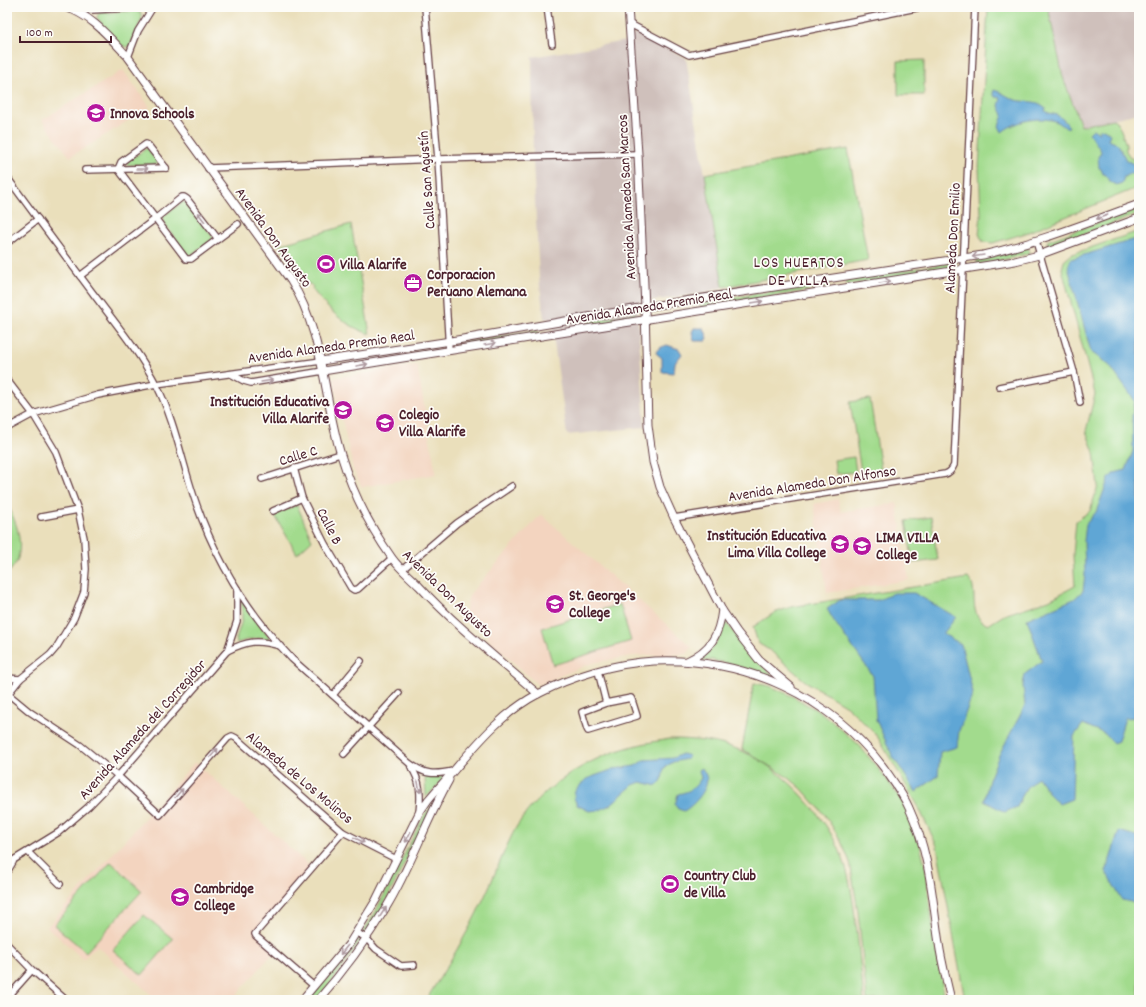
<svg xmlns="http://www.w3.org/2000/svg" width="1146" height="1007" viewBox="0 0 1146 1007" font-family="Dekko,sans-serif">
<style>
.built{fill:#f3d4bf}
.industrial{fill:#cfc0bb}
.green{fill:#a2db8d;stroke:#767d5c}
.water{fill:#5fa6d5;stroke:#546280}
.lines{fill:none;stroke-linecap:round;stroke-linejoin:round}
.minor-casing{stroke:#623c41;stroke-width:8}
.tertiary-casing{stroke:#623c41;stroke-width:9}
.minor{stroke:#fff;stroke-width:5.5}
.tertiary{stroke:#fff;stroke-width:7}
.oneway{stroke:#ae9aa0}
.labels{text-anchor:middle;stroke-width:3.5;stroke-linejoin:round;paint-order:stroke}
.poi-label{font-size:15px;font-weight:bold;fill:#4a1f2b;stroke:#fdfcf7;text-anchor:start}
.street-label{font-size:15px;fill:#4a1f2b;stroke:#fdfcf7}
.neighbourhood-label{font-size:16px;letter-spacing:1px;fill:#4a1f2b;stroke:#fdfcf7}
</style>
<rect width="100%" height="100%" fill="#fdfcf7"/>
<filter id="ink" filterUnits="userSpaceOnUse"><feTurbulence type="fractalNoise" baseFrequency=".025" numOctaves="2"/><feDisplacementMap in="SourceGraphic" scale="8" xChannelSelector="R" yChannelSelector="G"/><feConvolveMatrix kernelMatrix="1 2 1 2 8 2 1 2 1" color-interpolation-filters="sRGB"/></filter>
<filter id="wash" filterUnits="userSpaceOnUse"><feTurbulence type="fractalNoise" baseFrequency=".012" numOctaves="4" result="noise"/><feDisplacementMap in="SourceGraphic" scale="16" xChannelSelector="R" yChannelSelector="G"/><feGaussianBlur stdDeviation="0.9" result="paint"/><feColorMatrix in="noise" values="0 0 0 0 0 0 0 0 0 0 0 0 0 0 0 0 0 1.4 0 .05"/><feComposite in="paint" operator="in"/></filter>
<g filter="url(#wash)">
<rect width="100%" height="100%" fill="#eadfbb"/>
<g class="built">
<polygon points="123,70 150,107 70,157 42,120"/>
<polygon points="417,365 436,474 362,487 353,469 333,378"/>
<polygon points="838,499 841,512 897,503 909,580 827,593 814,504"/>
<polygon points="541,514 692,647 687,654 631,656 592,663 538,685 487,638 489,634 465,613 469,595"/>
<polygon points="195,762 312,868 256,933 276,950 232,1000 212,1000 206,994 200,1000 157,1000 97,946 83,959 47,927"/>
</g>
<g class="industrial">
<polygon points="1048,7 1139,7 1139,113 1081,126 1063,77"/>
<polygon points="637,32 686,58 723,287 704,293 637,303 645,427 567,435 551,321 544,318 539,278 533,162 532,57 626,41"/>
</g>
<g class="green">
<polygon points="988,7 1048,7 1063,77 1081,126 1109,120 1113,119 1116,121 1121,130 1126,145 1126,151 1130,157 1139,163 1139,187 1026,233 993,243 983,242 979,234 981,215 979,168"/>
<polygon points="137,11 141,13 142,18 130,46 125,47 121,45 97,18 98,14 100,13"/>
<polygon points="924,60 924,95 898,95 898,61"/>
<polygon points="147,148 158,162 157,164 127,165 127,162"/>
<polygon points="848,149 868,260 723,287 705,174"/>
<polygon points="183,202 186,202 213,237 212,240 190,256 187,255 162,220 163,216"/>
<polygon points="1139,208 1139,214 1049,247 1047,241"/>
<path d="M351 224 370 334C345 326 328 310 312 289L313 287 310 284H308L279 245Z"/>
<path d="M1139 231V1000H967L964 995 937 846 917 804 877 736 848 707 805 681 772 652 758 643 753 627 774 613 791 607 968 578C981 592 965 614 988 625L1004 615 1049 600 1075 586 1073 555 1076 521 1090 511 1098 486 1094 452 1086 431 1095 394 1062 269 1064 261 1072 254Z"/>
<polygon points="1028,247 1029,253 1012,258 977,264 977,259 1010,253"/>
<polygon points="955,262 956,268 847,285 846,280"/>
<polygon points="828,282 829,287 701,308 700,303"/>
<polygon points="636,313 636,318 588,326 587,322"/>
<polygon points="537,331 538,335 463,347 462,342"/>
<polygon points="870,399 881,469 861,472 850,402"/>
<polygon points="854,457 856,472 836,474 834,460"/>
<path d="M7 503C15 520 23 538 18 558 17 562 13 567 10 571H7Z"/>
<polygon points="297,505 312,540 297,554 274,514"/>
<polygon points="931,517 938,560 913,563 906,521"/>
<polygon points="242,600 271,639 259,638 247,640 237,643 236,639 242,620"/>
<polygon points="620,604 631,641 553,665 542,628"/>
<path d="M725 621 753 657 778 680 734 665 712 660 703 661 701 659V658C714 650 721 635 725 621Z"/>
<polygon points="754,683 770,686 794,697 823,714 858,744 885,777 905,805 919,842 925,864 935,943 945,1000 867,1000 858,912 850,862 840,839 825,815 802,789 789,778 742,749"/>
<path d="M670 739C694 739 719 741 742 751 786 770 833 822 846 868 852 888 854 910 857 931 859 954 862 977 864 1000H426C446 968 467 935 483 900 494 878 502 854 514 831 534 795 574 767 611 753 630 746 650 742 670 739Z"/>
<polygon points="426,776 446,777 426,797 425,779"/>
<polygon points="434,803 382,909 335,978 315,1000 309,1000 355,944 375,913 424,815"/>
<polygon points="111,862 142,891 86,952 54,925"/>
<polygon points="144,915 173,939 142,975 113,950"/>
</g>
<g class="water">
<path d="M994 90C1002 92 1008 97 1015 100 1027 103 1036 99 1046 108L1045 111C1049 114 1052 113 1057 115 1062 118 1066 122 1069 127L1066 128C1063 126 1059 122 1055 121 1038 116 1016 121 1002 132L999 126 1003 115 999 106 1001 98 995 97 993 93Z"/>
<polygon points="1093,129 1099,133 1099,130 1104,129 1110,134 1108,140 1118,144 1126,160 1139,167 1139,173 1129,174 1124,177 1122,183 1116,185 1110,182 1106,175 1103,174 1101,169 1099,168 1098,157 1101,152 1100,149 1089,133"/>
<polygon points="1139,238 1139,717 1125,718 1118,741 1113,743 1105,734 1083,724 1074,736 1072,799 1059,804 1050,795 1038,777 1026,788 1017,807 1005,812 984,801 989,780 999,755 1025,706 1023,685 1025,674 1042,661 1027,619 1074,599 1083,591 1085,574 1084,541 1086,524 1096,512 1108,480 1114,473 1126,470 1133,451 1132,415 1135,401 1109,365 1091,352 1068,267 1071,259"/>
<polygon points="694,328 704,328 708,338 706,341 694,341 692,332"/>
<path d="M667 345 679 349 682 354 675 363 674 373 662 372V358L656 353C657 348 662 347 667 345Z"/>
<polygon points="894,593 914,593 956,617 943,634 961,644 973,693 959,731 957,747 940,752 938,776 916,792 892,755 876,720 873,676 834,621 827,609 840,600 879,600"/>
<polygon points="682,754 689,756 687,759 673,762 664,768 662,780 657,786 641,782 633,785 610,805 600,810 589,811 577,805 574,798 575,791 586,779 614,769 635,766 644,760 673,758"/>
<path d="M702 768C704 772 707 775 707 780 707 791 693 806 684 811L678 809 675 805 678 794C691 791 694 789 701 778L699 770Z"/>
<polygon points="1119,831 1139,837 1139,904 1122,900 1106,872"/>
</g>
</g>
<g filter="url(#ink)">
<g class="lines">
<defs>
<g id="minor">
<polyline points="425,7 438,159 449,351"/>
<polyline points="547,7 552,44"/>
<polyline points="74,9 91,10 148,7"/>
<polyline points="630,24 689,55 921,7"/>
<polyline points="128,57 138,31 153,7"/>
<polyline points="208,168 438,159 638,154"/>
<polyline points="118,169 186,259 191,259 238,224"/>
<polyline points="118,169 121,162 146,144 148,145 166,168"/>
<polyline points="85,170 166,168"/>
<path d="M7 177C36 217 66 257 95 296 117 325 140 353 157 386 175 422 182 462 195 500 215 559 249 614 292 659L409 763C425 775 434 775 453 771"/>
<polyline points="1036,241 1074,372 1080,403"/>
<polyline points="7,243 38,219"/>
<polyline points="80,276 155,219 182,197 184,197 187,199 218,239"/>
<polyline points="231,374 244,381 251,383 323,371"/>
<polyline points="7,380 33,414 56,452 78,510 84,538 86,569 84,592 74,618 56,648 50,655 20,679 8,694"/>
<polyline points="999,387 1074,372"/>
<polyline points="7,428 33,414 98,395 156,384 321,361"/>
<polyline points="294,468 302,498 325,544 351,588 354,590 358,589 392,558"/>
<polyline points="262,479 340,454"/>
<polyline points="273,511 302,498"/>
<polyline points="41,517 78,510"/>
<path d="M674 518 945 474C950 473 952 470 954 465L975 7"/>
<polyline points="403,569 457,523 512,486"/>
<path d="M227 651C247 641 258 639 280 646"/>
<polyline points="598,671 606,703 631,698 632,700 637,716 588,731 587,729 582,712 606,703"/>
<polyline points="7,678 20,679"/>
<polyline points="7,693 30,712 80,745 118,776 160,815 228,738 232,736 236,738 343,832 396,859"/>
<polyline points="333,695 361,661"/>
<polyline points="344,754 399,693"/>
<path d="M411 767C421 781 421 796 419 812"/>
<polyline points="28,852 60,884"/>
<polyline points="7,864 59,832 88,807 118,776 227,651 237,621 237,589"/>
<polyline points="7,872 13,862"/>
<polyline points="356,932 366,938 376,949 401,966 414,965"/>
<polyline points="7,944 32,970 66,1000"/>
<polyline points="314,986 256,936 255,934 343,832"/>
<polyline points="7,998 32,970"/>
</g>
<g id="tertiary">
<path d="M64 7C91 14 110 38 128 57L291 281C324 333 323 397 341 455 352 491 370 527 392 558 399 568 410 577 419 586 455 625 498 659 538 694"/>
<polyline points="628,7 638,154 645,307 648,425 653,462 660,487 674,518 722,610 737,632 759,660 791,687"/>
<path d="M321 361 457 340 645 307 983 255C1036 243 1087 223 1139 204"/>
<polyline points="323,371 390,360 1015,261 1039,255 1139,218"/>
<path d="M687 661C711 650 719 635 722 610"/>
<path d="M302 1000 349 944 376 900 419 813 428 800C437 789 447 779 456 768 480 740 505 711 538 694 573 676 615 663 654 661 745 657 830 696 884 768 893 781 903 794 909 808 931 856 932 900 940 950 943 967 947 983 951 1000"/>
<path d="M318 1000C344 971 367 939 387 906 411 866 426 821 449 780"/>
</g>
</defs>
<use href="#minor" class="minor-casing"/>
<use href="#tertiary" class="tertiary-casing"/>
<use href="#minor" class="minor"/>
<use href="#tertiary" class="tertiary"/>
</g>
<defs><path id="oneway-shaft" d="M-6 0H5M1.5-3L5.5 0L1.5 3" fill="none" stroke-width="1.6" stroke-linecap="round" stroke-linejoin="round"/></defs>
<g class="oneway">
<use href="#oneway-shaft" transform="translate(142 169)"/>
<use href="#oneway-shaft" transform="translate(201 217) rotate(-128)"/>
<use href="#oneway-shaft" transform="translate(1102 217) rotate(160)"/>
<use href="#oneway-shaft" transform="translate(978 256) rotate(171)"/>
<use href="#oneway-shaft" transform="translate(885 282) rotate(-9)"/>
<use href="#oneway-shaft" transform="translate(757 302) rotate(-9)"/>
<use href="#oneway-shaft" transform="translate(490 344) rotate(-9)"/>
<use href="#oneway-shaft" transform="translate(362 365) rotate(-10)"/>
<use href="#oneway-shaft" transform="translate(267 381) rotate(-9)"/>
<use href="#oneway-shaft" transform="translate(214 753) rotate(-49)"/>
<use href="#oneway-shaft" transform="translate(419 787) rotate(79)"/>
<use href="#oneway-shaft" transform="translate(179 793) rotate(-48)"/>
<use href="#oneway-shaft" transform="translate(408 837) rotate(116)"/>
<use href="#oneway-shaft" transform="translate(359 840) rotate(27)"/>
<use href="#oneway-shaft" transform="translate(383 912) rotate(-57)"/>
<use href="#oneway-shaft" transform="translate(344 950) rotate(129)"/>
</g>
</g>
<defs>
<symbol id="school-disc" viewBox="-11 -11 22 22"><circle r="9.5" fill="#b5179e" stroke="#fdfcf7"/><path d="M0-5L7-2L0 1L-7-2ZM-4 1L0 2.5L4 1V4Q0 6-4 4Z" fill="#fff"/></symbol>
<symbol id="stadium-disc" viewBox="-11 -11 22 22"><circle r="9.5" fill="#b5179e" stroke="#fdfcf7"/><path d="M0-5a6.5 5 0 1 0 0 10a6.5 5 0 1 0 0-10ZM-3.5-1.8h7v3.6h-7Z" fill="#fff"/></symbol>
<symbol id="office-disc" viewBox="-11 -11 22 22"><circle r="9.5" fill="#b5179e" stroke="#fdfcf7"/><path d="M-6-3h4V-5.5h4V-3h4V5H-6ZM-1-4.5V-3h2v-1.5ZM-6 0V1H6V0Z" fill="#fff"/></symbol>
</defs>
<g fill-rule="evenodd">
<use href="#school-disc" x="85" y="102" width="22" height="22"/>
<use href="#stadium-disc" x="315" y="253" width="22" height="22"/>
<use href="#office-disc" x="402" y="272" width="22" height="22"/>
<use href="#school-disc" x="332" y="399" width="22" height="22"/>
<use href="#school-disc" x="374" y="412" width="22" height="22"/>
<use href="#school-disc" x="829" y="533" width="22" height="22"/>
<use href="#school-disc" x="851" y="535" width="22" height="22"/>
<use href="#school-disc" x="544" y="593" width="22" height="22"/>
<use href="#stadium-disc" x="659" y="873" width="22" height="22"/>
<use href="#school-disc" x="169" y="886" width="22" height="22"/>
</g>
<g class="labels">
<g class="poi-label">
<text x="110" y="118">Innova Schools</text>
<text x="340" y="269">Villa Alarife</text>
<text x="427" y="279">Corporacion<tspan x="427" dy="17">Peruano Alemana</tspan></text>
<text x="329" y="406" text-anchor="end">Institución Educativa<tspan x="329" dy="17">Villa Alarife</tspan></text>
<text x="399" y="419">Colegio<tspan x="399" dy="17">Villa Alarife</tspan></text>
<text x="826" y="540" text-anchor="end">Institución Educativa<tspan x="826" dy="17">Lima Villa College</tspan></text>
<text x="876" y="542">LIMA VILLA<tspan x="876" dy="17">College</tspan></text>
<text x="569" y="600">St. George's<tspan x="569" dy="17">College</tspan></text>
<text x="684" y="880">Country Club<tspan x="684" dy="17">de Villa</tspan></text>
<text x="194" y="893">Cambridge<tspan x="194" dy="17">College</tspan></text>
</g>
<g class="street-label">
<text transform="translate(426 180) rotate(-94)" y="5">Calle San Agustín</text>
<text transform="translate(626 197) rotate(-93)" y="5">Avenida Alameda San Marcos</text>
<text transform="translate(274 237) rotate(54)" y="5">Avenida Don Augusto</text>
<text transform="translate(952 238) rotate(-87)" y="5">Alameda Don Emilio</text>
<text transform="translate(649 306) rotate(-9)" y="5">Avenida Alameda Premio Real</text>
<text transform="translate(331 346) rotate(-8)" y="5">Avenida Alameda Premio Real</text>
<text transform="translate(298 455) rotate(-17)" y="5">Calle C</text>
<text transform="translate(812 483) rotate(-9)" y="5">Avenida Alameda Don Alfonso</text>
<text transform="translate(330 526) rotate(63)" y="5">Calle B</text>
<text transform="translate(448 593) rotate(44)" y="5">Avenida Don Augusto</text>
<text transform="translate(142 729) rotate(-48)" y="5">Avenida Alameda del Corregidor</text>
<text transform="translate(300 777) rotate(40)" y="5">Alameda de Los Molinos</text>
</g>
<g class="neighbourhood-label">
<text x="799" y="267">LOS HUERTOS<tspan x="799" dy="18">DE VILLA</tspan></text>
</g>
</g>
<rect width="1146" height="1007" fill="none" stroke="#fdfcf7" stroke-width="24"/>
<path d="M20 36v6h91v-6" fill="none" stroke="#4a1f2b" stroke-width="2"/>
<text x="26" y="36" font-size="12" fill="#4a1f2b" stroke="#fdfcf7" stroke-width="3" paint-order="stroke">100 m</text>
</svg>
